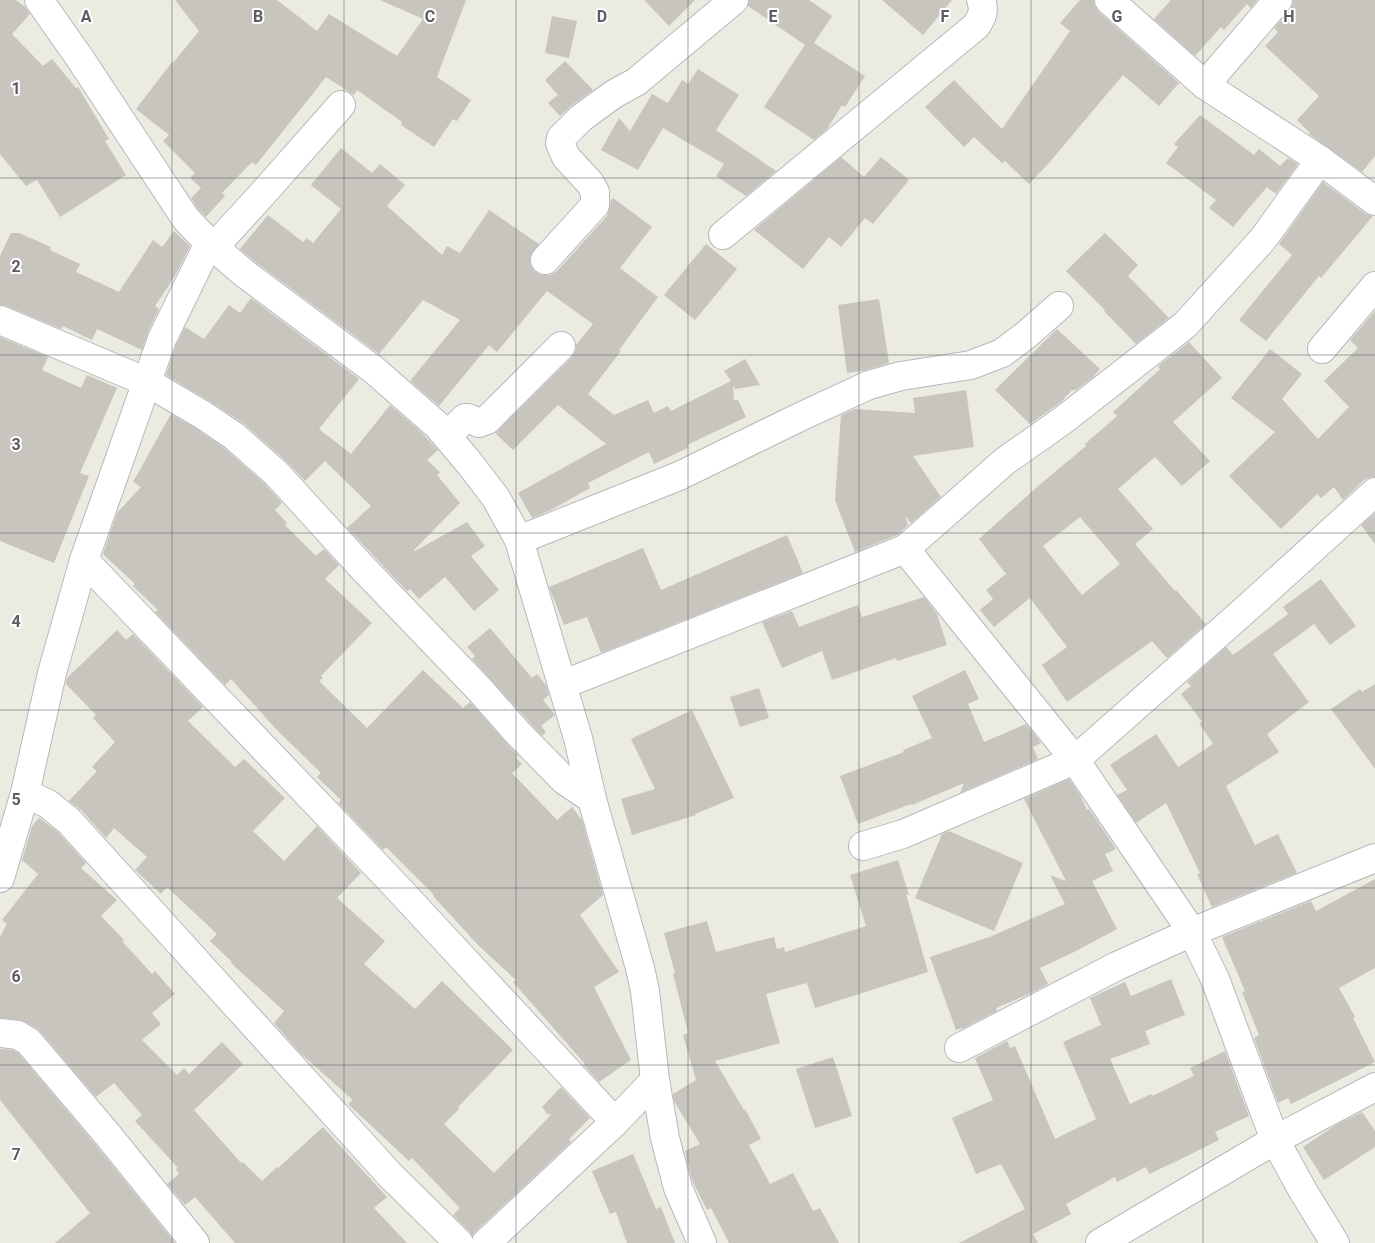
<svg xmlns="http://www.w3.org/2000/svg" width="1375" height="1243" viewBox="0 0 1375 1243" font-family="Roboto,sans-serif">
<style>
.building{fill:#c7c5be;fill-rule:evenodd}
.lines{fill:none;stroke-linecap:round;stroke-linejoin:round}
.minor-casing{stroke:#b7b8bd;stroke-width:30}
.minor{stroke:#fff;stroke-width:28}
.grid{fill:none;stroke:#5a5c61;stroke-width:1;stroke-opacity:0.55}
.grid-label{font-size:16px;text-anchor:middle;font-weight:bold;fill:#5a5c61;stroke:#fff;stroke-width:4;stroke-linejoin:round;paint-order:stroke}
</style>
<rect width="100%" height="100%" fill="#ebebe1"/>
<g class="building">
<polygon points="0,0 16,0 26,8 30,14 12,34 43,66 52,59 76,88 78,87 109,139 105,141 126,175 60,217 37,180 26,186 0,154"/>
<polygon points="175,0 277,0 317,31 329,14 397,56 423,19 380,0 466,0 437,77 471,100 457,121 453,119 434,147 401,125 402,122 357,90 354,95 326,77 256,165 252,162 222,193 225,196 206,217 198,209 191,198 201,188 190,178 195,173 163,141 169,135 136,109 172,62 173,63 199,31"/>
<polygon points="644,0 695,0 669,26"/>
<polygon points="749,0 809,0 832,16 814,43 865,76 845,107 842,105 827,129 814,140 764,107 805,45 748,6"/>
<polygon points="882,0 952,0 923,35"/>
<polygon points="1080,0 1094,0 1094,5 1099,12 1179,83 1159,106 1123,75 1048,164 1029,184 1005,161 1002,163 974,137 964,147 925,107 954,80 1002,129 1070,31 1060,23"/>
<polygon points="1171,0 1257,0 1251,8 1247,4 1224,30 1221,27 1195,56 1154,19"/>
<polygon points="1293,0 1375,0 1375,156 1362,172 1309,134 1310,133 1297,120 1319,96 1265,46 1278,32 1274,28 1290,10 1293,3"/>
<polygon points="552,16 577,21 569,58 545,53"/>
<polygon points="565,61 593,90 572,105 560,116 548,103 558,95 545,80"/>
<polygon points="698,69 739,95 716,130 776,171 746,196 716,176 724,164 663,128 638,170 601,150 619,118 630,131 652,94 668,103 682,80 688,84"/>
<polygon points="1200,115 1254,155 1259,149 1280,166 1288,158 1298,164 1276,194 1267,187 1233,227 1209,208 1216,200 1166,163 1178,147 1174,144"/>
<polygon points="341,148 372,173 380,164 405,185 387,206 442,255 447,246 460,253 489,210 539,244 530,256 530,264 535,272 542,275 550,275 557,271 607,216 610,206 611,200 613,198 652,227 620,268 658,297 619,350 621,351 588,394 614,415 648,400 654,413 668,406 671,411 731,381 724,371 745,359 760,385 735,389 733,386 734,400 738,400 746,417 687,445 688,448 654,464 649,452 588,483 590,488 551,510 532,518 518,493 606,444 558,405 513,450 495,433 572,357 576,350 576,345 593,324 547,291 497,352 489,345 439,406 410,381 460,320 423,300 379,354 254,261 240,249 268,215 303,242 307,238 313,243 341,209 311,185"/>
<polygon points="841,157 864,177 881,157 909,180 873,224 865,218 841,247 829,237 803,269 754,230"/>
<polygon points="1323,182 1366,214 1373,216 1321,278 1319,276 1266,341 1239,320 1292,255 1279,244"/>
<polygon points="174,231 190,246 175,276 155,306 159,309 148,332 142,350 97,329 92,340 63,326 61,329 6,306 0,305 0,256 11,233 19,233 51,247 50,250 80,264 76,272 119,292 153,240 162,247"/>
<polygon points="1105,233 1138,265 1128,276 1169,318 1136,344 1104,311 1105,310 1066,271"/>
<polygon points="706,244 737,269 695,320 664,295"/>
<polygon points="251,298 359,379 319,429 351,454 390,405 418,429 438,450 427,460 440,472 437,475 460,503 414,550 415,551 467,522 485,546 471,556 499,590 474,611 445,577 419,599 410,589 407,591 347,528 371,506 325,461 305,481 286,461 243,423 211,402 166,375 176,345 185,327 204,339 229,305 240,313"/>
<polygon points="879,299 889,363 862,371 847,373 838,305"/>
<polygon points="1375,311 1375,477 1371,477 1364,480 1343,500 1334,487 1321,498 1317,494 1281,529 1229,476 1275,432 1231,398 1270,349 1302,374 1282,399 1318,439 1349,407 1324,381 1358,348 1350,340"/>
<polygon points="1057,329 1100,369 1093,377 1076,390 1072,390 1061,402 1030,424 995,390"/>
<polygon points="0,337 48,357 42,370 81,388 87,375 117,388 80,473 89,476 54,563 0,541"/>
<path d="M1189 342 1222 378 1173 422 1210 461 1182 486 1155 457 1118 489 1153 529 1135 544 1175 591 1176 590 1206 624 1167 658 1152 641 1067 702 1042 665 1067 647 1030 598 994 627 980 610 993 599 986 590 1006 574 979 539 1038 486 1086 446 1085 444 1117 416 1113 412 1160 369 1158 366ZM1080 517 1120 564 1082 595 1043 546Z"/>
<polygon points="966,390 974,447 913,456 941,497 911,523 905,516 908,525 897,535 855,552 835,500 841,415 855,409 915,413 913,398"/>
<polygon points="171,414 195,428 224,448 265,484 282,503 275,510 287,523 285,525 316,556 324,549 339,565 325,579 372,623 321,676 323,678 319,681 367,728 423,670 463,708 470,702 518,756 516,758 522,764 512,773 557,820 572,807 582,820 603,895 580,915 619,972 594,987 631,1060 599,1082 584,1065 585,1064 513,982 516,980 479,946 433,896 434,895 386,847 383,850 338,803 341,800 317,777 321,773 276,729 231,679 225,685 155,612 158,610 133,586 135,584 103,554 117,513 141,487 133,482"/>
<polygon points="1375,513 1375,544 1361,525"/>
<polygon points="787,535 803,573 601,653 587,617 564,625 549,587 643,548 661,590"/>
<polygon points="1321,579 1356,626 1330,645 1314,624 1273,654 1309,702 1267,734 1279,752 1226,786 1255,845 1278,834 1297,873 1212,907 1197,874 1200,873 1166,803 1136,823 1117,795 1127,790 1110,765 1156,734 1178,767 1213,744 1199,723 1202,722 1181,694 1191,686 1187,682 1226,647 1233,655 1288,614 1283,607"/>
<polygon points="924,597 937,614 947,645 897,661 896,658 832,680 822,651 782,668 762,622 792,611 799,627 858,605 862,617"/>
<polygon points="490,628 532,678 537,674 546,685 549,695 543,700 555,715 541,726 546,732 542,736 472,659 475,656 467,647"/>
<polygon points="117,630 126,640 133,634 203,707 188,721 235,767 244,759 285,798 253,831 284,861 317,826 361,873 337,898 385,941 364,964 415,1009 442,981 513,1050 458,1107 459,1109 444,1124 494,1173 551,1115 550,1114 551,1113 548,1115 542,1107 561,1087 590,1118 569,1139 571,1142 475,1232 472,1236 470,1232 453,1215 460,1208 412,1158 409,1161 348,1104 353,1100 300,1053 274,1023 284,1011 231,963 232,962 210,941 217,934 167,887 161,894 135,870 147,857 114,828 106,838 81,810 69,801 97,771 92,767 115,742 93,718 96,715 66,684 67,678"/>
<polygon points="965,670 979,699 968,704 984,742 1026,724 1041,743 1033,747 1038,759 960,793 964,783 912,805 911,804 858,824 840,776 904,752 903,750 932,738 912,696"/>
<polygon points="1375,684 1375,769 1331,709 1360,689 1362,692"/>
<polygon points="759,688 769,718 740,727 730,697"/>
<polygon points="692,710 734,798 695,814 696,815 632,835 621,799 655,789 631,739"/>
<polygon points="1069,779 1080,795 1087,810 1089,809 1116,849 1105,854 1113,871 1092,881 1117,929 1074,952 1040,968 1048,984 1029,994 996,1008 997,1011 962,1029 962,1028 956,1030 930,957 992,936 1065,904 1050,875 1066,881 1024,799"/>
<polygon points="39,818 58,832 86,863 81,868 117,900 101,916 124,940 122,941 152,974 155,971 175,994 152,1013 161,1024 142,1040 177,1075 184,1068 189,1074 222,1042 243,1064 194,1110 242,1164 243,1162 262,1181 277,1167 278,1168 323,1127 387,1197 374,1208 407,1243 235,1243 195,1197 185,1205 167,1184 179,1174 176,1169 178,1168 135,1121 142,1115 114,1083 96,1097 38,1029 26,1022 20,1020 0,1018 0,937 7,924 2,920 38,874 22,860 32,826"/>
<polygon points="949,831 1023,863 994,931 915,898 942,834"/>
<polygon points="898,860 909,895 906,894 928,972 815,1008 807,983 766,994 780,1043 715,1061 744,1110 745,1109 761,1139 749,1145 770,1184 793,1173 813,1211 820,1208 839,1243 729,1243 711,1208 707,1210 692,1180 685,1151 700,1144 674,1101 673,1094 696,1080 683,1035 688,1033 673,974 675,973 664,933 707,921 716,952 774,937 777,949 784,947 785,952 866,926 850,875"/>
<polygon points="1375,879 1375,968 1339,988 1355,1017 1353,1018 1375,1062 1291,1104 1288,1098 1278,1103 1254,1038 1259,1035 1242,992 1245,991 1222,937 1311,901 1316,911"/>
<polygon points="1171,979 1185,1015 1145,1031 1150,1044 1110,1059 1130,1104 1151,1094 1152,1096 1194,1076 1190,1068 1225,1051 1249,1116 1215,1132 1219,1140 1181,1159 1149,1174 1146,1167 1117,1182 1115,1177 1066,1204 1071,1214 1033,1234 1038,1243 959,1243 1025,1209 1001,1164 976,1174 952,1118 993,1100 975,1058 1007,1041 1010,1048 1015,1046 1055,1139 1096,1119 1063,1042 1101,1025 1090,998 1125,982 1131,996"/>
<polygon points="0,1049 13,1050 19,1054 95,1144 175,1243 55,1243 90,1213 0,1100"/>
<polygon points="833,1057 852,1116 815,1128 796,1069"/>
<polygon points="1362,1112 1375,1131 1375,1147 1324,1180 1303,1147 1336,1125"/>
<polygon points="633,1154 656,1209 661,1207 675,1243 627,1243 616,1212 610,1214 592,1171"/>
</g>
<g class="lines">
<defs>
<g id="minor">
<polyline points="39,0 79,57 186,219 209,243 244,273 374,370 438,426 470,464 496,498 519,540 578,738 592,799 640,968 645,991 655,1080 665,1138 678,1188 702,1243"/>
<polyline points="1109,0 1205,85 1320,160"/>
<polyline points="1205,85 1278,0"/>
<path d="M723 235 976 26C982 17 985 11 981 0"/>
<polyline points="214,247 266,190 341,105"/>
<polyline points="545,260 595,205 595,192 590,183 566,157 560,143 561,138 581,118 614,94 636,82 734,0"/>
<polyline points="0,320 147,382 203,415 234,436 276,473 360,565 481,691 516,731 564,780 592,799"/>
<polyline points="1322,349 1375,286"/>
<polyline points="447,436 465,418 468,418 479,423 487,420 561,346"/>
<polyline points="519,540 679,476 802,416 869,385 901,376 971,365 1002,353 1026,335 1059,306"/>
<polyline points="905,549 1075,760 1192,932 1215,979 1275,1140 1303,1191 1335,1243"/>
<polyline points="84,560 393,883 615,1122"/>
<polyline points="562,685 905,549 1005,461 1062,421 1185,325 1263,239 1320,160 1375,201"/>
<polyline points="25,793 48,804 69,821 390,1175 459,1243"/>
<polyline points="863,846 903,834 1075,760 1245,610 1375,492"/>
<polyline points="0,878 25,793 52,673 84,560 162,339 209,243"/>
<polyline points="0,1033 18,1035 29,1042 107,1134 195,1243"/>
<polyline points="959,1048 1117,966 1192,932 1375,858"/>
<polyline points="486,1243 615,1122 655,1080"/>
<polyline points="1100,1243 1275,1140 1375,1087"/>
</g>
</defs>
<use href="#minor" class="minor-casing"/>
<use href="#minor" class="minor"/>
</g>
<path class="grid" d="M172 0V1243M344 0V1243M516 0V1243M688 0V1243M859 0V1243M1031 0V1243M1203 0V1243M0 178H1375M0 355H1375M0 533H1375M0 710H1375M0 888H1375M0 1065H1375"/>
<g class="grid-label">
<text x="86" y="22">A</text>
<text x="258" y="22">B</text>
<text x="430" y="22">C</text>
<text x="602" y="22">D</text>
<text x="773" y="22">E</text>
<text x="945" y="22">F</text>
<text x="1117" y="22">G</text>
<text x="1289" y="22">H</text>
<text x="16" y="94">1</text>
<text x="16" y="272">2</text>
<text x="16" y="450">3</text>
<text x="16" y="627">4</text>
<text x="16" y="805">5</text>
<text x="16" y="982">6</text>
<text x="16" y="1160">7</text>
</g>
</svg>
